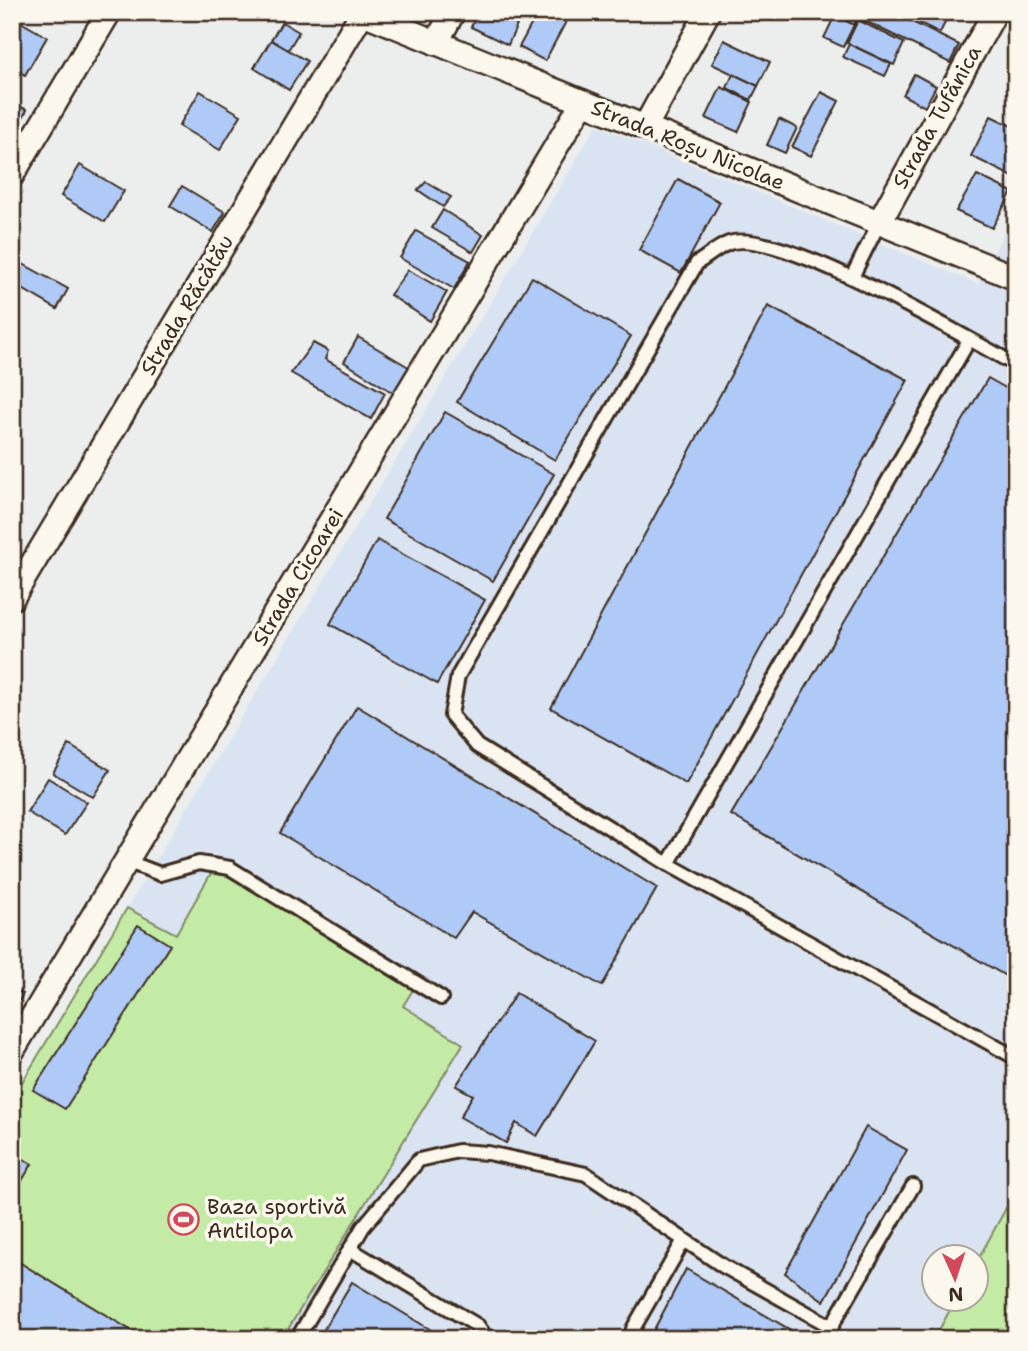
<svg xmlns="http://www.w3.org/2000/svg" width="1028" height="1351" viewBox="0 0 1028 1351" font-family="'Shantell Sans',sans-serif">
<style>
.built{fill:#dae3f1;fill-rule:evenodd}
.green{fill:#c4eba6;stroke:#808a62;stroke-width:2}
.building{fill:#b0caf7;stroke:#3b2a1e;stroke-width:2}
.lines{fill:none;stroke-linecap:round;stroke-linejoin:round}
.service-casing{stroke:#3b2a1e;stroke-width:18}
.minor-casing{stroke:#3b2a1e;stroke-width:28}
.service{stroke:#fbf7ec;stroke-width:12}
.minor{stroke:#fbf7ec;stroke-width:23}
.labels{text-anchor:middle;stroke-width:7;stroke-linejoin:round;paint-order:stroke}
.street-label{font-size:21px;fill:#3b2a1e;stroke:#fbf7ec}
.poi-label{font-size:21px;fill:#3b2a1e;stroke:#fbf7ec;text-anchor:start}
</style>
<rect width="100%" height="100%" fill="#eceeee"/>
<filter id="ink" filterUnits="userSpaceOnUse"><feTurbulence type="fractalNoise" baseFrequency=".0143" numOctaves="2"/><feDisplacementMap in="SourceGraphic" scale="14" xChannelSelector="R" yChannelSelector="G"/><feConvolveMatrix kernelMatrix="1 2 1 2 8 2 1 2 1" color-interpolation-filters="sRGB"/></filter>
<g filter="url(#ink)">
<path class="built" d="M597 125 978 284 1016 209V1339H282L463 1044 402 1006 416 984 214 868 176 934 127 908ZM934 1256H976V1298H934Z"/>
<g class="green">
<polygon points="214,868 417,983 403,1006 463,1044 282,1339 12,1339 12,1099 127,908 176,934"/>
<polygon points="1016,1190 1016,1339 934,1339 956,1299 976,1298 976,1263"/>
</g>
<g class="building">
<polygon points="478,12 490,12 517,25 508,45 471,27"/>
<polygon points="538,12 563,12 569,16 545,61 519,47"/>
<polygon points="828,12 860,12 854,25"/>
<polygon points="870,12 892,12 959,45 950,63 865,21"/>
<polygon points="897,12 946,12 949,14 940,33"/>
<polygon points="835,15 854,25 843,47 824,38"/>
<polygon points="12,17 47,37 25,75 12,67"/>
<polygon points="858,20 904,43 894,65 847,43"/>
<polygon points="282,22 299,32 288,50 271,40"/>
<polygon points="271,40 307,61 289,90 254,68"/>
<polygon points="724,40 770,62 758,86 712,64"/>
<polygon points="849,44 891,64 885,76 843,57"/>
<polygon points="733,74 758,86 751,100 727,88"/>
<polygon points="914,74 936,86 925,107 903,95"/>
<polygon points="721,87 752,102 738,132 706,118"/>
<polygon points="200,91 241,115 220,150 179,126"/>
<polygon points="821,92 839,101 811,156 792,147"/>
<polygon points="12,102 27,110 14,133 12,132"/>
<polygon points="991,116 1016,128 1015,178 971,156"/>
<polygon points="779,119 797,128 785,153 767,145"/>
<polygon points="80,165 124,191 105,222 61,196"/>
<polygon points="977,175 1012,192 992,228 956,211"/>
<polygon points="678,179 720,202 681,273 639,250"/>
<polygon points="426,182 451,197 443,207 418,190"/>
<polygon points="182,186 225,212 213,232 170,206"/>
<polygon points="443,210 483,235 473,252 432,228"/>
<polygon points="416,231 470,261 454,289 400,258"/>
<polygon points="14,259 68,289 57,309 12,283"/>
<polygon points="408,270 447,292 430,321 390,295"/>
<polygon points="532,277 631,336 555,460 457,402"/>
<polygon points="768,306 908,380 686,784 551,708"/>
<polygon points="358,337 412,369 397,395 344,362"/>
<polygon points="313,343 328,351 325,359 385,393 371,419 291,373"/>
<polygon points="988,378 1016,394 1016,982 731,815"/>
<polygon points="445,412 554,474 493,581 384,519"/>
<polygon points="377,540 485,600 437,684 330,624"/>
<polygon points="357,706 657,888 602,986 472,912 454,938 280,833"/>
<polygon points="69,745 110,770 93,797 53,773"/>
<polygon points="48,778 87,802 65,835 27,812"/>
<polygon points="138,925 170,945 65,1109 33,1090"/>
<polygon points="12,988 23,994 15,1008 12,1006"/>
<polygon points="516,993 595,1041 537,1136 516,1123 506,1143 460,1117 473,1095 456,1086"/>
<polygon points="866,1127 907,1150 824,1301 785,1273"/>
<polygon points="12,1152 32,1164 12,1197"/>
<polygon points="14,1259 145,1339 12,1339"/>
<polygon points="686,1269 799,1335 797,1339 649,1339"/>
<polygon points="352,1282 446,1339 318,1339"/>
</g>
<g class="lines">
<defs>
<g id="service">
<polyline points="852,277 879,223"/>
<path d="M1016 365C966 338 778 226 729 243 718 247 707 257 697 263L458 676 451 715 477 746 668 864 1016 1058"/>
<polyline points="126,861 160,874 199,863 230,868 441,998"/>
<polyline points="668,864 969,340"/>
<polyline points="350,1249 478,1326 487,1339"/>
<polyline points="297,1339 363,1227 419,1160 458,1151 488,1153 586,1174 723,1266 832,1327"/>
<polyline points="631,1339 633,1329 684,1240"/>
<polyline points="824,1339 913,1186"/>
</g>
<g id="minor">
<polyline points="361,12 1016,278"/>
<polyline points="436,43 453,12"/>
<polyline points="645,127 708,12"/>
<polyline points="12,175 109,12"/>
<polyline points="879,223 995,12"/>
<polyline points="12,598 362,13"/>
<polyline points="12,1051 583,102"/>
</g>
</defs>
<use href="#service" class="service-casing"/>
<use href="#minor" class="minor-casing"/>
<use href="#service" class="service"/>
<use href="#minor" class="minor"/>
</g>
</g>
<defs>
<symbol id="stadium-ring" viewBox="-11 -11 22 22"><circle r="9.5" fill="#fbf7ec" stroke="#d1495b" stroke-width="1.5"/><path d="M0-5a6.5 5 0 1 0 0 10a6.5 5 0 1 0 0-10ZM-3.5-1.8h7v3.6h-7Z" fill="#d1495b"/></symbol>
</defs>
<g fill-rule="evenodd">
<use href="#stadium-ring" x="166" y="1202" width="35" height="35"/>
</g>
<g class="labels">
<g class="street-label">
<text transform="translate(937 117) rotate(-61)" y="7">Strada Tufănica</text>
<text transform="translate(688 145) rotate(22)" y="7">Strada Roșu Nicolae</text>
<text transform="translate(187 305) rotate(-59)" y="7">Strada Răcătău</text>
<text transform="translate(298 577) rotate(-59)" y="7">Strada Cicoarei</text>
</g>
<g class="poi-label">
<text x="207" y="1214">Baza sportivă<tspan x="207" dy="24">Antilopa</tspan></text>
</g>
</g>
<rect width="1028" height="1351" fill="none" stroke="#fbf7ec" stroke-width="42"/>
<rect x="21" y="21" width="986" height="1309" fill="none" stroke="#3b2a1e" stroke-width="2.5" filter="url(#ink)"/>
<g transform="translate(955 1278) rotate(177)"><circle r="33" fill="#fbf7ec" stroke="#aea59a" stroke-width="2"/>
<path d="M0-5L12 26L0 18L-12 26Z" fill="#d1495b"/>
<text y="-10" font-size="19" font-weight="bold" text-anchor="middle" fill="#3b2a1e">N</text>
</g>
</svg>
